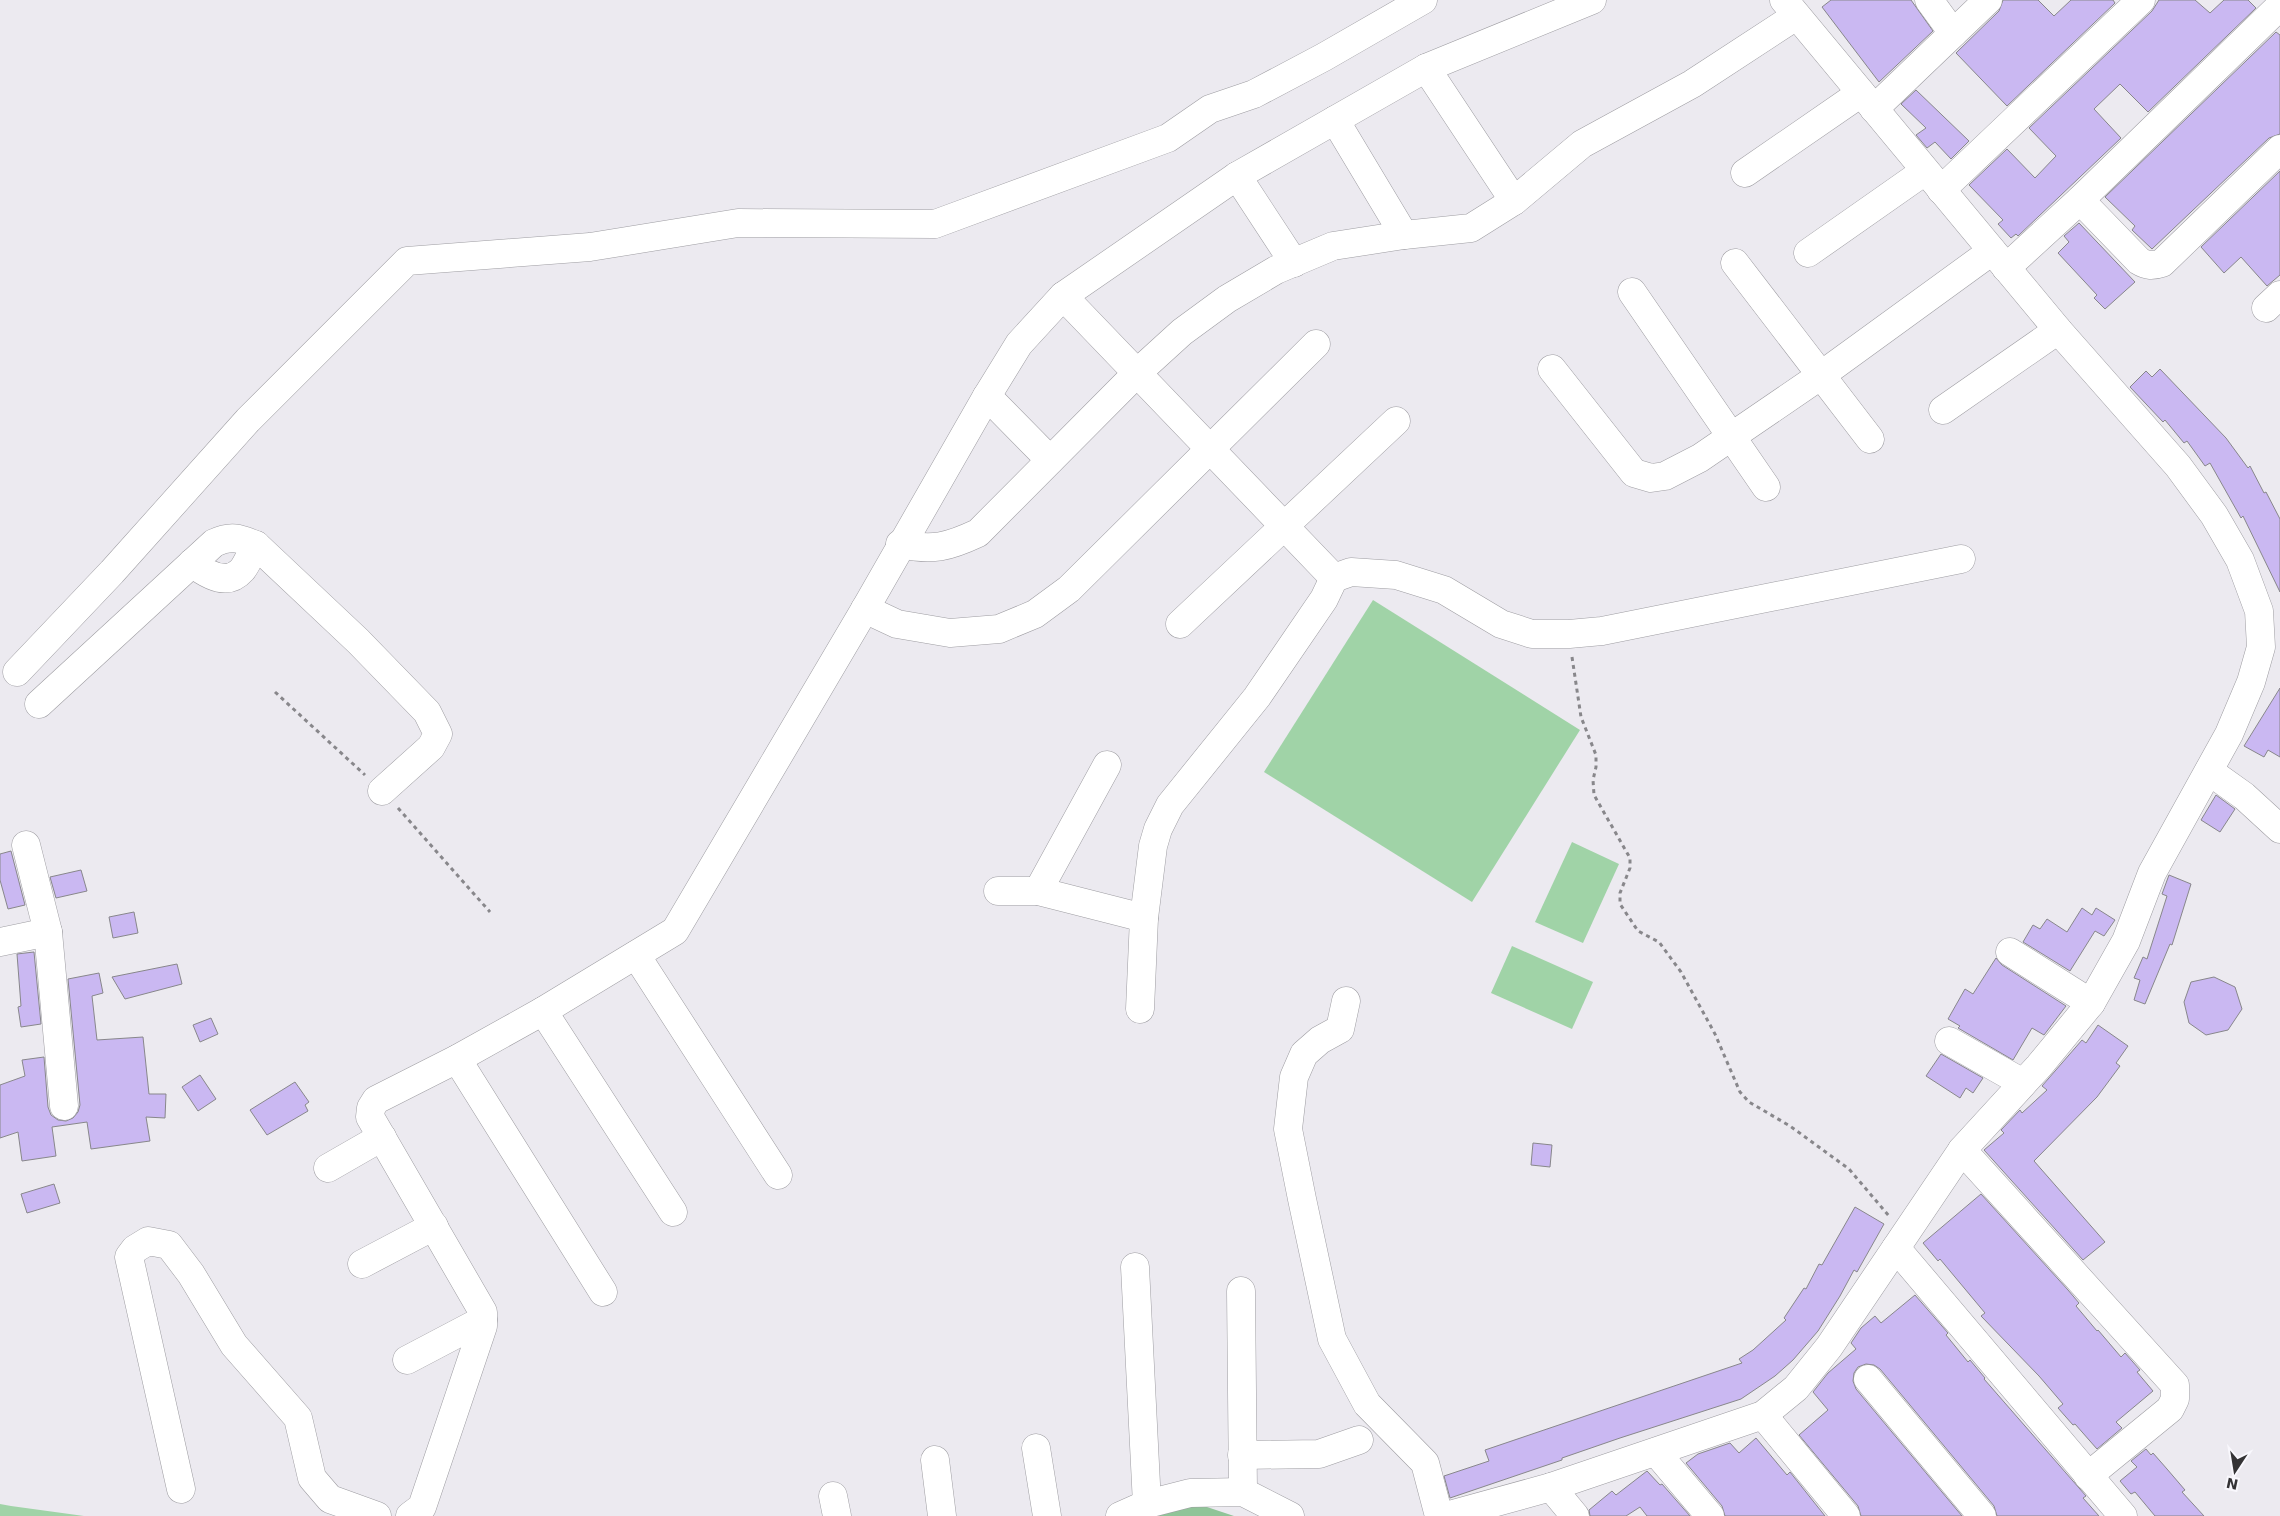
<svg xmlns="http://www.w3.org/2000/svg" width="2280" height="1516" viewBox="0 0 2280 1516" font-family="'DejaVu Sans',sans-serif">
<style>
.green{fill:#a0d3a7}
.forest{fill:#90c498}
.building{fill:#cab8f2;stroke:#88878b}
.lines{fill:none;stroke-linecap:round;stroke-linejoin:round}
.minor-casing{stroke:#9e9da2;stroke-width:29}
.path{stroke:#88878b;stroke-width:3;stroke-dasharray:4 4;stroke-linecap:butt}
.minor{stroke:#fff;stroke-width:28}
</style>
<rect width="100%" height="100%" fill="#eceaf0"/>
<g class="green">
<polygon points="1373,600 1580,730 1472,902 1264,772"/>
<polygon points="1572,842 1619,864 1583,943 1535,922"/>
<polygon points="1512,946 1593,982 1572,1029 1491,993"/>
<polygon points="0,1504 11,1506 84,1516 0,1516"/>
</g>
<polygon class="forest" points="1173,1503 1204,1506 1234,1516 1152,1516"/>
<g class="building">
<polygon points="1831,0 1911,0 1933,31 1879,82 1822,7"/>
<polygon points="2003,0 2038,0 2054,16 2071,0 2113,0 2115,3 2007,106 1956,53 1999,11"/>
<polygon points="2159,0 2195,0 2210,13 2224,0 2248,0 2256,8 2148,112 2120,84 2094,109 2121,138 2018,236 2016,234 2011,238 1998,224 2003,220 1969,185 2007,149 2035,178 2056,156 2029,128 2152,11"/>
<polygon points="2276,32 2280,35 2280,134 2269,138 2152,249 2132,230 2135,226 2105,197"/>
<polygon points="1916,90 1969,141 1951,159 1935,142 1927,148 1916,135 1926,128 1901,104"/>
<polygon points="2280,171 2280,275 2267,286 2241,257 2224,273 2201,247"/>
<polygon points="2079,223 2135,282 2105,309 2094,298 2097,295 2058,253 2069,242 2064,236"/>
<polygon points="2160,369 2226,438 2248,468 2250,466 2264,493 2266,492 2280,519 2280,592 2243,516 2241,518 2210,463 2205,466 2187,441 2184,443 2165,420 2163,422 2130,387 2146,371 2152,377"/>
<polygon points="2280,688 2280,757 2268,750 2264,757 2244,746"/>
<polygon points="2216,795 2235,809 2220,832 2201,820"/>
<polygon points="11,851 25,905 8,909 0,880 0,854"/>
<polygon points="81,870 87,891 56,898 50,877"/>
<polygon points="2169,875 2191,884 2172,945 2170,944 2145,1004 2134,1000 2140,980 2134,978 2143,957 2147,959 2167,896 2162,894"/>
<polygon points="2082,908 2092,915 2096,908 2115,920 2104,936 2095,931 2070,971 2023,942 2033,925 2040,929 2047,919 2067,932"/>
<polygon points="134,912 138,933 113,938 109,917"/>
<polygon points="34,952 41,1024 21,1027 18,1007 21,1006 17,954"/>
<polygon points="1996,958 2002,965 2066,1006 2044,1035 2032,1028 2013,1060 1958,1028 1960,1026 1948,1019 1965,989 1973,994"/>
<polygon points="177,964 182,984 125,999 112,977"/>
<polygon points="99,973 103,993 92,996 97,1040 143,1037 149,1094 166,1094 165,1118 146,1117 150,1141 91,1149 87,1122 52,1127 56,1156 22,1161 18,1132 0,1138 0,1085 25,1076 22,1060 44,1057 48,1107 51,1115 58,1120 66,1121 73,1118 78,1112 80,1105 68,979"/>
<polygon points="2214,977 2235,987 2242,1009 2228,1030 2206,1035 2189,1023 2184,1002 2191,982"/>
<polygon points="211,1018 218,1034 200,1042 193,1025"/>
<polygon points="2098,1025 2128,1046 2116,1063 2120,1066 2097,1097 2034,1161 2105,1242 2083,1260 1984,1150 2004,1133 2001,1130 2020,1110 2022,1113 2047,1090 2042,1086 2082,1040 2086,1043"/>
<polygon points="1941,1054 1983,1078 1973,1093 1966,1088 1960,1098 1926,1076"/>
<polygon points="200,1075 216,1099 198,1111 182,1087"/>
<polygon points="295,1082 309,1102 305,1105 308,1111 267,1135 250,1110"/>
<polygon points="1533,1143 1552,1145 1550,1167 1531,1165"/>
<polygon points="54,1184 60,1203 27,1213 21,1194"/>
<polygon points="1981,1194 2068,1290 2079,1303 2076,1306 2097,1331 2098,1330 2121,1357 2125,1353 2140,1370 2137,1372 2153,1391 2116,1422 2122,1428 2097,1449 2075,1424 2073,1425 2058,1408 2063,1404 2039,1376 1981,1316 1985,1313 1940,1259 1938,1261 1923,1243"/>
<polygon points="1855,1207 1884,1224 1857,1272 1854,1270 1840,1296 1818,1331 1793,1360 1775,1376 1741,1399 1620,1438 1562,1458 1562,1460 1450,1498 1444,1476 1489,1461 1485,1450 1742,1363 1739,1359 1753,1350 1786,1320 1784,1318 1804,1288 1806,1289 1819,1264 1822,1265"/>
<polygon points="1915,1295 1948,1333 1946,1335 1968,1362 1970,1360 1985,1378 1984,1379 2086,1496 2083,1498 2099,1516 1997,1516 1994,1506 1880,1369 1874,1365 1866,1364 1858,1367 1854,1373 1853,1381 1856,1389 1962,1516 1861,1516 1858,1506 1799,1435 1828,1410 1813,1392 1828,1373 1856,1349 1851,1343 1861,1328 1875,1316 1881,1323"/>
<polygon points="1756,1438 1787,1475 1790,1472 1825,1516 1725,1516 1722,1506 1686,1463 1698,1454 1730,1443 1739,1453"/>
<polygon points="2146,1449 2151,1455 2153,1453 2167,1469 2185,1490 2182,1492 2204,1516 2155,1516 2135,1492 2131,1494 2120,1481 2137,1467 2131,1461"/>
<polygon points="1647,1471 1660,1485 1662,1484 1690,1516 1647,1516 1640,1507 1626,1516 1590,1516 1589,1510 1612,1491 1616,1495"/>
</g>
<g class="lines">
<defs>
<g id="minor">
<polyline points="1929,0 1953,33"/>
<polyline points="1426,68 1514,201"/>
<polyline points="1874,109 1988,0"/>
<polyline points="1335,120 1404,235"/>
<polyline points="1745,173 1861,93"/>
<polyline points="1237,176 1294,263"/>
<polyline points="1941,190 2141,0"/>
<path d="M2080 200 2139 261C2147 266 2153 266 2162 263L2280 149"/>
<polyline points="1808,253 1925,171"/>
<polyline points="1735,263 1870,439"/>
<polyline points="2006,268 2080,200 2280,6"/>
<polyline points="1632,292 1766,487"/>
<polyline points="1063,296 1334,578"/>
<polyline points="2266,308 2280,295"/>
<polyline points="1552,369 1634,473 1651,478 1665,476 1700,458 1820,376 1992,251"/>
<polyline points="987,396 1050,460"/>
<polyline points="1943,410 2058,330"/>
<path d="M900 544C933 551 948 547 978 533L1137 373 1182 332 1227 299 1276 270 1333 246 1404 235 1471 228 1514 201 1582 144 1692 84 1796 16"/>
<path d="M192 563C206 574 227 587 242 570 248 563 251 552 256 545"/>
<polyline points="865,609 897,624 950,633 999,629 1035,614 1069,589 1316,344"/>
<polyline points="1180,624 1396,421"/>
<polyline points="17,672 112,572 248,420 407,261 590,247 738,223 935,224 1168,138 1210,109 1254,94 1324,57 1423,0"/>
<path d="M39 704 214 543C231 535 239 538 256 545L358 641 427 712 438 734 431 747 382 791"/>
<polyline points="2209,771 2244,796 2280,829"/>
<polyline points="26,845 48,932 64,1106"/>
<polyline points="998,891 1038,891 1144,918"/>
<polyline points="1038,891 1107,765"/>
<polyline points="0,942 48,932"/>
<polyline points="2010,952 2091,1003"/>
<polyline points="636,955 778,1175"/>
<polyline points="1346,1001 1340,1029 1320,1040 1304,1054 1294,1077 1288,1129 1302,1199 1332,1339 1367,1404 1425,1463 1439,1516"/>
<polyline points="1140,1009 1144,918 1153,846 1158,829 1170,805 1257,697 1324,599 1334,578 1351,572 1396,575 1444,590 1501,624 1532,634 1569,634 1602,631 1961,559"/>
<polyline points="543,1011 673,1212"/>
<polyline points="1949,1041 2023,1083"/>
<polyline points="457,1059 603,1292"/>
<polyline points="1962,1150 2175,1385 2175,1399 2170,1409 2088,1476"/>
<polyline points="328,1168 382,1137"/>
<polyline points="1896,1248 2123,1516"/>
<polyline points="362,1264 434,1226"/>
<polyline points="1135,1267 1147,1504"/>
<polyline points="1241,1291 1243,1492"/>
<polyline points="407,1360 483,1320"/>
<polyline points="1868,1379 1982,1516"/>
<polyline points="1763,1415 1846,1516"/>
<polyline points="1036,1448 1047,1516"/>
<polyline points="1656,1452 1710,1516"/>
<polyline points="1242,1455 1319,1454 1359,1440"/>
<polyline points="935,1460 942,1516"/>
<polyline points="1551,1487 1575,1516"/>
<polyline points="181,1489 129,1257 135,1249 148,1241 169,1245 191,1274 234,1345 298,1418 312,1478 330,1499 377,1516"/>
<polyline points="833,1496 837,1516"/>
<polyline points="410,1516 422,1507 483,1326 483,1312 370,1117 371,1108 376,1100 457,1059 543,1011 675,931 865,609 987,396 1019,344 1063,296 1237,176 1426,68 1592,0"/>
<polyline points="1120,1516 1147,1504 1190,1493 1243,1492 1290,1516"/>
<polyline points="1446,1516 1551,1487 1763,1415 1796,1388 1829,1347 1962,1150 2039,1066 2091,1003 2126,941 2152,873 2229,734 2251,682 2261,647 2259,611 2240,560 2214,515 2178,466 2058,330 1784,0"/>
</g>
</defs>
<use href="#minor" class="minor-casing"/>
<g class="path">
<polyline points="1572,657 1581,717 1596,755 1596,767 1593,780 1594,795 1630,858 1630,868 1620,893 1620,904 1638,931 1659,942 1681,972 1715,1034 1740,1092 1749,1102 1790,1126 1849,1169 1889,1216"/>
<polyline points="275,692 365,775"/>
<polyline points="398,808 490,912"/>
</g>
<use href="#minor" class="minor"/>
</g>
<g transform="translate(2235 1471) rotate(192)" stroke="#f9f8fd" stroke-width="4" paint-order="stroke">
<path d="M0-4L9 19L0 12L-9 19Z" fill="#343335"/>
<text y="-8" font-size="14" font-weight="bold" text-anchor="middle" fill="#343335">N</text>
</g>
</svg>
